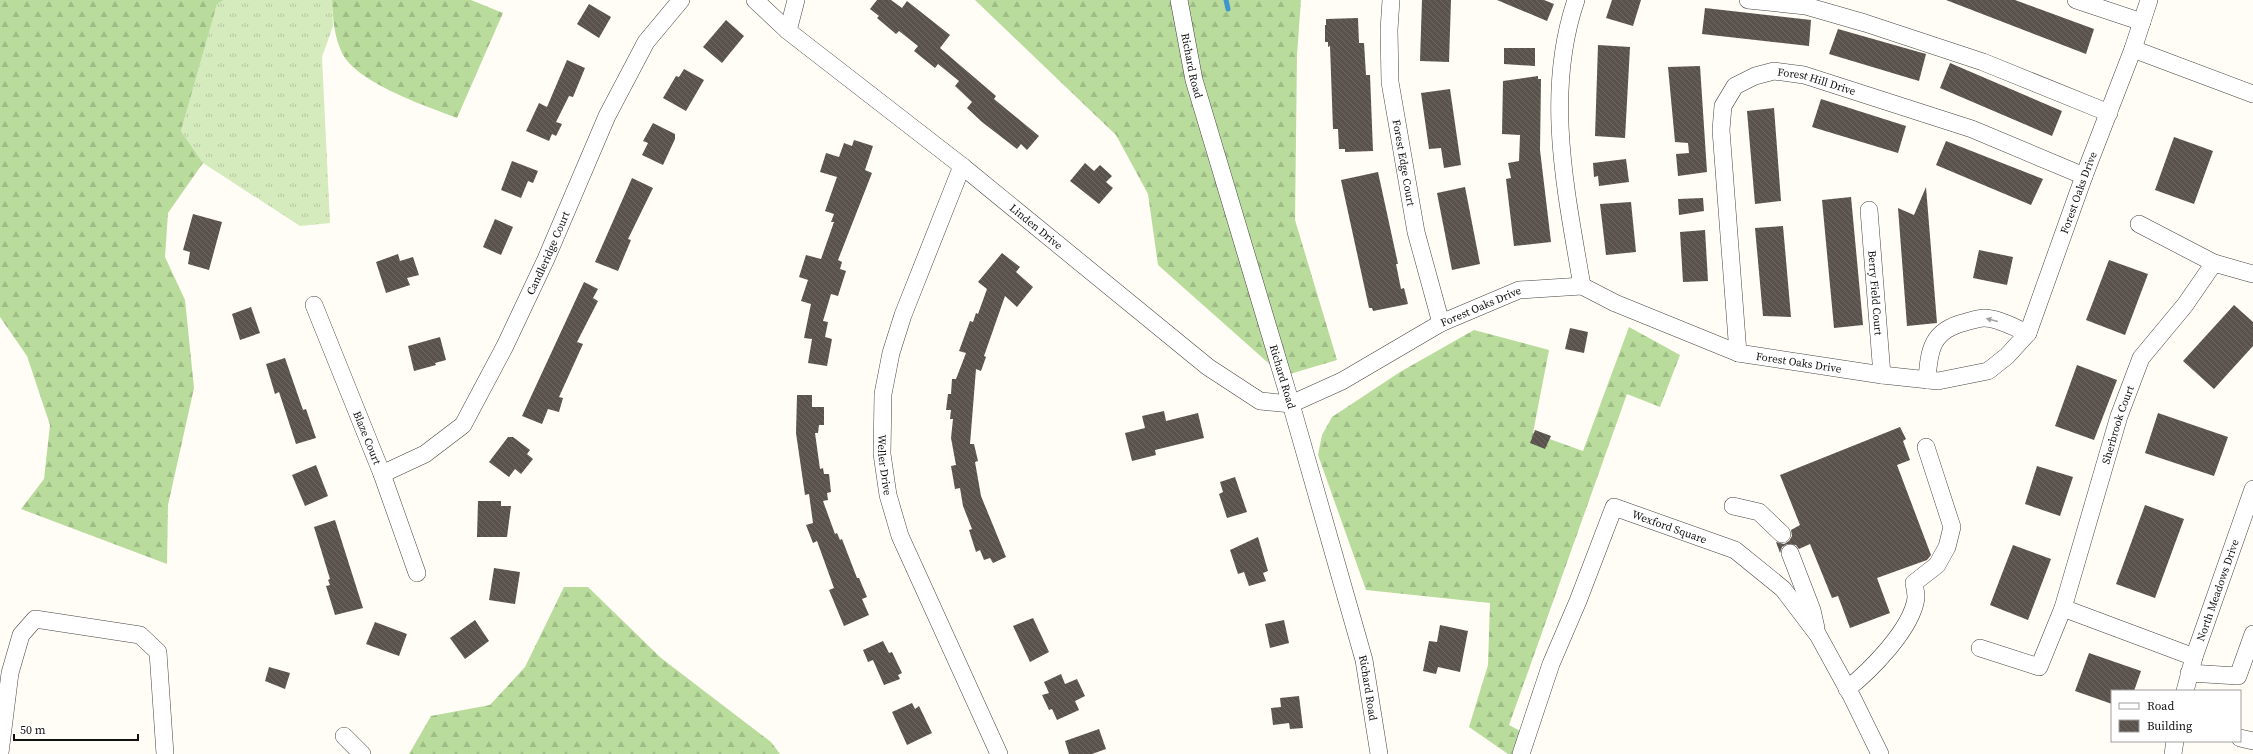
<svg xmlns="http://www.w3.org/2000/svg" width="2253" height="754" viewBox="0 0 2253 754" font-family="'Source Serif 4',serif">
<style>
.grass{fill:url(#grass-tufts)}
.forest{fill:url(#forest-firs)}
.lines{fill:none;stroke-linecap:round;stroke-linejoin:round}
.stream{stroke:#3f96cf;stroke-width:5}
.building{fill:url(#building-back-hatch)}
.minor-casing{stroke:#444;stroke-width:18}
.minor{stroke:#fff;stroke-width:17}
.oneway{fill:#a0a0a0}
.labels{text-anchor:middle;stroke-width:4;stroke-linejoin:round;paint-order:stroke}
.street-label{font-size:11px;fill:#111;stroke:#fff}
</style>
<defs>
<pattern id="grass-tufts" width="24" height="20" patternUnits="userSpaceOnUse"><rect width="24" height="20" fill="#d5ebbd"/><path d="M3 7l-1-3M5 7V3M7 7l1-3M15 17l-1-3M17 17v-4M19 17l1-3" fill="none" stroke="#b6c8a1"/></pattern>
<pattern id="forest-firs" width="22" height="20" patternUnits="userSpaceOnUse"><rect width="22" height="20" fill="#b9dc9c"/><path d="M5 1l3.5 6h-7zM16 11l3.5 6h-7z" fill="#9ebc85"/></pattern>
<pattern id="building-back-hatch" width="6" height="6" patternUnits="userSpaceOnUse"><rect width="6" height="6" fill="#5a524d"/><path d="M-1 5l2 2M0 0l6 6M5-1l2 2" fill="none" stroke="#6d6662"/></pattern>
</defs>
<rect width="100%" height="100%" fill="#fffdf5"/>
<polygon class="grass" points="224,0 332,0 333,26 322,57 330,223 300,226 203,163 181,131 217,3"/>
<g class="forest">
<polygon points="0,0 224,0 217,4 181,131 203,163 168,213 165,257 185,300 194,388 168,505 167,564 21,509 44,479 50,425 27,356 0,317"/>
<path d="M332 0H471L503 13 457 118C426 106 357 83 342 53 334 36 333 19 332 0Z"/>
<polygon points="975,0 1301,0 1297,55 1295,220 1337,360 1283,376 1158,265 1148,194 1116,135"/>
<polygon points="1629,327 1680,355 1660,407 1627,394 1509,725 1524,733 1517,754 1508,754 1469,727 1488,665 1490,603 1366,590 1318,455 1322,435 1332,417 1400,372 1474,330 1549,350 1533,433 1583,451"/>
<polygon points="564,587 588,587 661,658 771,742 780,754 409,754 431,716 490,705 525,667"/>
</g>
<g class="lines">
<polyline class="stream" points="1226,0 1228,9"/>
</g>
<g class="building">
<polygon points="877,0 891,0 902,8 907,1 950,35 940,48 996,96 994,99 1039,136 1027,150 1021,144 1017,149 982,122 967,108 972,102 955,86 959,81 938,64 935,68 914,51 918,46 899,31 896,34 877,18 879,16 870,9"/>
<polygon points="1422,0 1451,0 1449,62 1420,61"/>
<polygon points="1497,0 1544,0 1554,4 1547,21"/>
<polygon points="1612,0 1641,0 1633,26 1606,18"/>
<polygon points="1946,0 2015,0 2094,29 2086,54"/>
<polygon points="589,4 611,17 599,38 577,24"/>
<polygon points="1705,8 1811,20 1809,46 1702,34"/>
<polygon points="1358,18 1359,43 1364,43 1366,75 1370,75 1373,151 1345,152 1345,149 1339,149 1338,129 1333,129 1330,46 1328,47 1328,42 1325,42 1325,25 1326,25 1326,19"/>
<polygon points="726,20 744,36 722,63 703,47"/>
<polygon points="1838,29 1926,54 1919,81 1829,54"/>
<polygon points="1598,45 1630,47 1625,138 1595,136"/>
<polygon points="1504,48 1535,48 1535,66 1504,64"/>
<polygon points="567,60 585,68 573,97 569,96 556,122 562,124 556,136 552,134 549,141 526,131 539,103 547,107"/>
<polygon points="1950,63 2062,111 2052,136 1940,88"/>
<polygon points="1700,66 1707,172 1678,176 1676,154 1689,153 1688,143 1675,142 1668,67"/>
<polygon points="684,69 704,80 686,111 663,98 676,76 679,77"/>
<polygon points="1538,76 1538,79 1541,79 1540,150 1551,242 1514,246 1506,179 1511,178 1508,163 1519,161 1520,135 1502,134 1503,81"/>
<polygon points="1450,89 1461,165 1444,168 1441,148 1429,149 1421,93"/>
<polygon points="1821,99 1906,126 1898,153 1812,127"/>
<polygon points="1774,108 1781,201 1755,204 1747,111"/>
<polygon points="653,123 675,134 675,139 663,165 642,155 648,143 643,141"/>
<polygon points="2174,137 2213,151 2194,204 2155,190"/>
<polygon points="854,140 873,146 865,170 872,173 838,260 842,262 840,269 846,271 838,296 831,294 823,321 828,322 825,337 832,339 827,366 808,363 812,339 804,338 811,304 801,301 808,280 799,277 806,255 821,259 834,222 831,222 834,214 825,211 837,177 820,172 826,153 839,157 844,143 852,146"/>
<polygon points="1946,141 2043,179 2031,205 1936,165"/>
<polygon points="1626,159 1629,182 1599,186 1598,176 1594,177 1593,163"/>
<polygon points="512,161 538,171 533,183 528,181 521,198 501,190"/>
<polygon points="1085,163 1094,171 1100,165 1112,176 1106,182 1113,188 1099,204 1070,181"/>
<polygon points="1378,172 1398,264 1396,264 1401,289 1404,288 1408,304 1373,311 1372,308 1369,308 1341,180"/>
<polygon points="632,178 653,188 628,239 631,240 618,271 595,262"/>
<polygon points="1465,187 1480,264 1452,270 1437,193"/>
<polygon points="1926,187 1937,323 1907,326 1898,208 1914,215"/>
<polygon points="1851,197 1863,325 1834,328 1822,200"/>
<polygon points="1703,198 1704,211 1679,215 1678,199"/>
<polygon points="1631,202 1636,252 1606,255 1600,204"/>
<polygon points="193,214 222,222 209,270 188,264 190,252 183,250"/>
<polygon points="495,219 513,227 501,255 483,247"/>
<polygon points="1783,226 1791,317 1763,316 1755,228"/>
<polygon points="1705,230 1708,281 1683,282 1680,232"/>
<polygon points="1979,250 2013,257 2007,285 1973,278"/>
<polygon points="1002,253 1020,267 1016,272 1033,287 1017,307 1005,296 984,356 986,357 981,371 976,369 970,444 974,444 978,461 975,462 981,496 1006,557 993,563 990,558 984,560 980,550 976,552 969,530 972,529 963,506 960,488 955,489 951,466 956,465 951,438 953,419 950,419 951,410 946,410 948,394 951,394 952,379 956,379 966,353 959,351 970,321 973,322 976,313 978,314 987,289 978,282"/>
<polygon points="398,254 400,261 413,257 419,275 407,278 410,285 386,293 376,262"/>
<polygon points="2109,260 2148,274 2125,335 2086,320"/>
<polygon points="584,282 598,289 593,298 598,301 577,342 583,344 559,397 563,398 559,412 548,409 542,424 522,416"/>
<polygon points="2234,305 2253,322 2253,346 2214,389 2183,361"/>
<polygon points="251,307 260,333 240,340 232,314"/>
<polygon points="1570,328 1588,332 1584,353 1565,349"/>
<polygon points="440,337 446,360 435,363 436,365 414,371 408,346"/>
<polygon points="285,358 303,410 306,409 316,438 296,444 279,392 275,394 266,364"/>
<polygon points="2077,365 2117,380 2094,440 2055,426"/>
<polygon points="797,395 812,395 812,407 824,407 824,425 819,425 818,433 815,433 820,469 823,468 824,474 829,474 831,492 827,493 828,500 823,501 835,534 837,533 840,540 842,539 857,578 859,578 867,597 862,599 869,615 844,626 829,590 834,588 817,541 813,543 806,525 813,523 809,494 805,495 796,433"/>
<polygon points="1164,411 1166,421 1198,413 1204,438 1155,450 1156,455 1132,461 1125,433 1145,428 1142,416"/>
<polygon points="2158,413 2228,437 2214,476 2145,453"/>
<polygon points="1900,427 1906,439 1903,441 1910,460 1897,465 1931,555 1927,560 1877,578 1890,613 1850,628 1838,596 1832,598 1810,544 1799,549 1796,545 1787,544 1782,547 1780,553 1776,542 1784,544 1789,541 1792,536 1791,530 1800,525 1780,475"/>
<polygon points="1535,430 1551,436 1545,449 1530,443"/>
<polygon points="508,437 513,437 530,450 527,454 533,459 521,474 515,469 509,477 489,462"/>
<polygon points="316,465 328,496 305,506 292,475"/>
<polygon points="2037,466 2073,477 2060,516 2025,504"/>
<polygon points="1235,477 1247,512 1227,518 1219,494 1223,492 1220,482"/>
<polygon points="478,501 501,501 501,506 511,506 507,537 477,537"/>
<polygon points="2145,505 2184,519 2155,598 2116,584"/>
<polygon points="335,520 363,608 335,615 326,586 330,585 328,580 330,579 314,527"/>
<polygon points="1258,537 1268,571 1263,573 1266,581 1249,586 1244,572 1238,574 1230,550"/>
<polygon points="2013,545 2051,559 2028,620 1990,605"/>
<polygon points="494,568 520,572 515,604 489,600"/>
<polygon points="1033,618 1049,652 1030,662 1013,626"/>
<polygon points="475,620 489,641 465,659 450,638"/>
<polygon points="1284,620 1289,643 1270,648 1265,624"/>
<polygon points="375,622 407,634 399,656 366,644"/>
<polygon points="1440,625 1468,631 1460,672 1438,667 1436,674 1423,671 1429,641 1437,642"/>
<polygon points="883,641 889,653 892,652 902,673 898,675 900,679 884,685 873,660 868,662 863,650"/>
<polygon points="2089,653 2141,671 2134,691 2112,691 2112,704 2075,691"/>
<polygon points="269,667 290,673 285,689 265,681"/>
<polygon points="1061,674 1065,684 1077,679 1085,696 1075,701 1079,710 1057,720 1052,709 1049,710 1042,695 1049,693 1044,682"/>
<polygon points="1299,696 1303,728 1290,729 1289,723 1273,725 1271,708 1281,707 1280,698"/>
<polygon points="912,703 915,709 919,706 932,733 907,745 892,712"/>
<polygon points="1099,729 1106,749 1092,754 1069,754 1065,741"/>
</g>
<g class="lines">
<defs>
<g id="minor">
<polyline points="755,0 788,31"/>
<path id="s1" d="M796 0 788 31 962 166 1208 367 1260 401 1291 404 1342 381 1441 323 1519 290 1582 286 1615 303 1738 353 1882 375 1938 381 1988 371 2007 356 2028 333 2084 176 2133 49 2149 0"/>
<path id="s2" d="M1179 0 1194 80 1291 404 1364 660 1379 754"/>
<path id="s3" d="M1391 0 1389 30 1390 82 1416 232 1441 323"/>
<path d="M1576 0C1544 94 1566 191 1582 286"/>
<polyline points="1748,0 1806,6 1865,23 1983,62 2109,113"/>
<polyline points="2076,0 2142,22"/>
<polyline points="2133,49 2253,94"/>
<path id="s4" d="M962 166 903 315 891 353 883 394 882 454 888 495 900 536 999 754"/>
<path id="s5" d="M1869 210 1882 375"/>
<polyline points="2214,263 2253,274"/>
<path id="s6" d="M314 305 382 474 417 573"/>
<path id="s7" d="M1738 353 1721 130 1723 106 1735 86 1755 76 1774 71 1804 75 1972 129 2084 176"/>
<path d="M1927 380C1929 349 1932 330 1966 322 1971 321 1978 318 1984 318 1998 318 2015 328 2028 333"/>
<path id="s8" d="M382 474 425 454 463 425 505 346 546 259 607 116 646 42 681 0"/>
<polyline points="1733,506 1759,512 1782,534"/>
<polyline points="1790,553 1812,610 1816,628"/>
<polyline points="2063,608 2194,657"/>
<path id="s9" d="M1980 648 2039 667 2063 608 2119 416 2141 358 2185 305 2214 263 2139 224"/>
<polyline points="2189,673 2238,676 2253,634"/>
<path d="M1847 689C1870 671 1912 629 1916 598 1916 594 1915 588 1914 583L1937 565 1947 547 1952 527 1926 447"/>
<path id="s10" d="M2185 691 2194 657 2253 489"/>
<polyline points="344,736 362,754"/>
<polyline points="2240,738 2253,741"/>
<polyline points="0,753 10,673 21,635 35,619 140,635 158,652 165,754"/>
<path id="s11" d="M1521 754 1551 664 1578 601 1614 507 1735 550 1783 589 1818 635 1852 697 1880 754"/>
<polyline points="2173,754 2175,741"/>
</g>
</defs>
<use href="#minor" class="minor-casing"/>
<use href="#minor" class="minor"/>
</g>
<defs><path id="oneway-solid" d="M-6-.8H1V-3.2L6.5 0L1 3.2V.8H-6Z"/></defs>
<use class="oneway" href="#oneway-solid" transform="translate(1992 320) rotate(-165)"/>
<g class="labels">
<g class="street-label">
<text dy="4" stroke="none"><textPath href="#s2" startOffset="67">Richard Road</textPath></text>
<text dy="4" stroke="none"><textPath href="#s7" startOffset="357">Forest Hill Drive</textPath></text>
<text dy="4" stroke="none"><textPath href="#s3" startOffset="164">Forest Edge Court</textPath></text>
<text dy="4" stroke="none"><textPath href="#s1" startOffset="1609">Forest Oaks Drive</textPath></text>
<text dy="4" stroke="none"><textPath href="#s1" startOffset="348">Linden Drive</textPath></text>
<text dy="4" stroke="none"><textPath href="#s8" startOffset="287">Candleridge Court</textPath></text>
<text dy="4" stroke="none"><textPath href="#s5" startOffset="83">Berry Field Court</textPath></text>
<text dy="4" stroke="none"><textPath href="#s1" startOffset="877">Forest Oaks Drive</textPath></text>
<text dy="4" stroke="none"><textPath href="#s1" startOffset="1213">Forest Oaks Drive</textPath></text>
<text dy="4" stroke="none"><textPath href="#s2" startOffset="391">Richard Road</textPath></text>
<text dy="4" stroke="none"><textPath href="#s9" startOffset="317">Sherbrook Court</textPath></text>
<text dy="4" stroke="none"><textPath href="#s6" startOffset="143">Blaze Court</textPath></text>
<text dy="4" stroke="none"><textPath href="#s4" startOffset="313">Weller Drive</textPath></text>
<text dy="4" stroke="none"><textPath href="#s11" startOffset="323">Wexford Square</textPath></text>
<text dy="4" stroke="none"><textPath href="#s10" startOffset="106">North Meadows Drive</textPath></text>
<text dy="4" stroke="none"><textPath href="#s2" startOffset="714">Richard Road</textPath></text>
</g>
</g>
<rect x="2111" y="690" width="130" height="52" fill="#ffffff" stroke="#a0a0a0"/>
<rect x="2119" y="703" width="20" height="6" fill="#ffffff" stroke="#a0a0a0"/>
<text x="2147" y="710" font-size="12" fill="#111111">Road</text>
<rect x="2119" y="720" width="20" height="12" fill="url(#building-back-hatch)" stroke="#a0a0a0"/>
<text x="2147" y="730" font-size="12" fill="#111111">Building</text>
<path d="M14 734v6h124v-6" fill="none" stroke="#111111" stroke-width="2"/>
<text x="20" y="734" font-size="12" fill="#111111" stroke="#ffffff" stroke-width="3" paint-order="stroke">50 m</text>
</svg>
